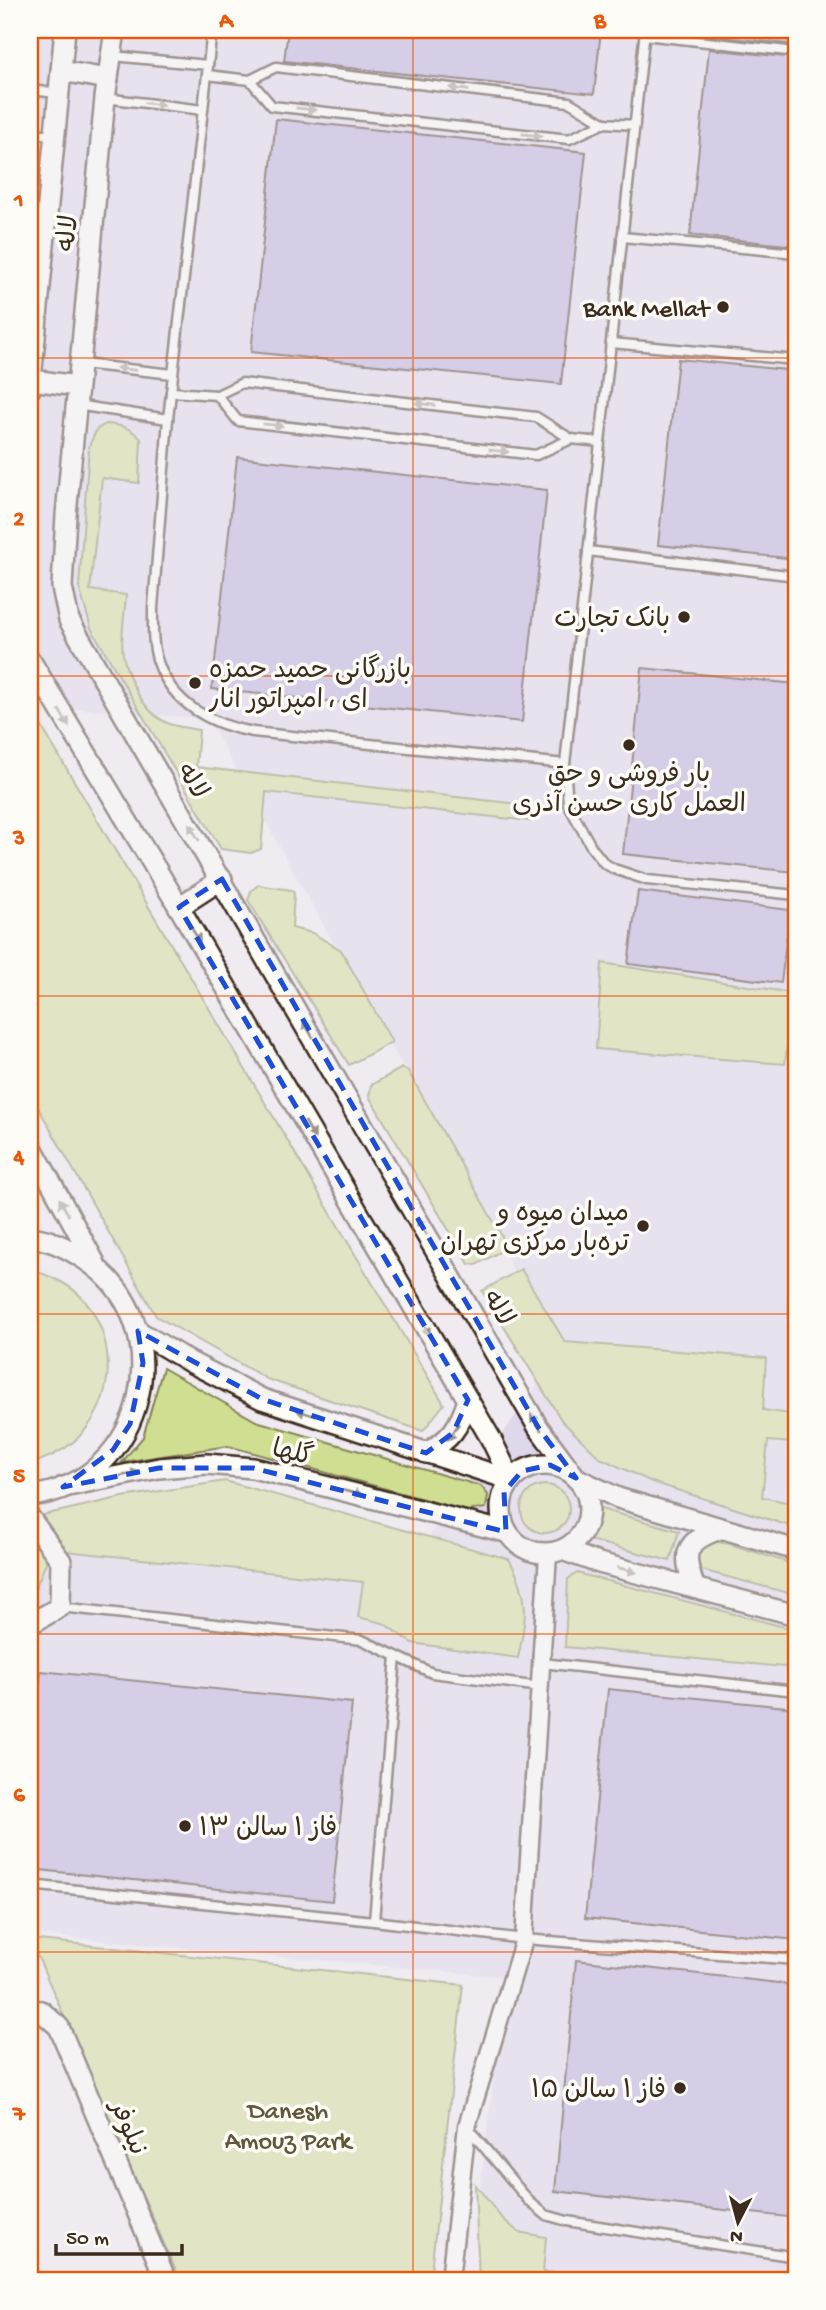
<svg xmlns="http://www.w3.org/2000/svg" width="826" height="2310" viewBox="0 0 826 2310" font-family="'Gochi Hand','Playpen Sans Arabic',sans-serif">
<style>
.built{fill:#dfd7ea}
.green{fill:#d0de92;stroke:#868458;stroke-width:2}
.building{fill:#b9a9da;stroke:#3b2a1e;stroke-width:2}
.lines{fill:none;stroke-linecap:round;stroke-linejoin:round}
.service-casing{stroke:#3b2a1e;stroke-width:13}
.minor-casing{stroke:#3b2a1e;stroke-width:21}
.tertiary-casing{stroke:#3b2a1e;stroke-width:24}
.service{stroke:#fdfcf7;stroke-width:8}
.minor{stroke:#fdfcf7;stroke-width:16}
.tertiary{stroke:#fdfcf7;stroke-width:19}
.oneway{fill:#9c938a}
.marked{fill:none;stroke:#1d4ed8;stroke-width:5;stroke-dasharray:14 9;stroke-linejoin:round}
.grid{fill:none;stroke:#e8590c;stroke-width:2;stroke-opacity:0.55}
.poi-dot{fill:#3b2a1e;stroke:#fdfcf7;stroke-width:2.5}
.labels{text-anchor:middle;stroke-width:7;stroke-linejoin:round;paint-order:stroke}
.street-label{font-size:26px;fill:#3b2a1e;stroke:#fdfcf7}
.poi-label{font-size:26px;fill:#3b2a1e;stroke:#fdfcf7;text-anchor:end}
.park-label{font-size:26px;fill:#60573b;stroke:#fdfcf7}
.neatline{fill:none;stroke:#e8590c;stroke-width:2.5}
.grid-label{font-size:23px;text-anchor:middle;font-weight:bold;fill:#e8590c}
</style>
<rect width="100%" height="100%" fill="#efebf1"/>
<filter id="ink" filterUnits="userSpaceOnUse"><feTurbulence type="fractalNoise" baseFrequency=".0143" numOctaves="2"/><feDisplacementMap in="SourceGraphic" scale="14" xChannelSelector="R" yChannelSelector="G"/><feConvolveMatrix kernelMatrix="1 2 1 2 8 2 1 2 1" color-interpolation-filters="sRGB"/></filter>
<g filter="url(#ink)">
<polygon class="built" points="30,30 796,30 796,2280 489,2280 480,2189 506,1977 30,1934 30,1528 428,1538 559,1355 420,1097 208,719 30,705"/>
<g class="green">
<path d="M106 424C121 425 130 427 141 439L139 483 102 478 90 590 126 595C125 614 120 637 123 655 128 679 143 712 167 723 176 727 189 728 199 730L196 767 518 804 530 821 266 792 261 849 251 853 221 849 91 628 79 587 89 446 97 429Z"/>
<polygon points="30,707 444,1404 423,1431 267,1379 156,1316 30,1093"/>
<polygon points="258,885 291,890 294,893 292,928 312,933 341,950 392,1042 349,1065 248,900 251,891"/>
<polygon points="602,963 793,993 785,1064 596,1049"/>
<polygon points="402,1068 408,1071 508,1247 476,1265 469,1264 369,1096 371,1085"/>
<path d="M30 1269C50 1276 71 1284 85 1301 125 1350 111 1426 55 1454 46 1458 39 1462 30 1464Z"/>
<polygon points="521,1269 565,1342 766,1358 763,1410 796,1415 796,1434 794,1443 768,1441 762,1497 796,1504 796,1528 652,1482 600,1458 562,1421 482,1291"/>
<polygon points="163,1368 256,1421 481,1486 488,1495 486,1508 467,1511 228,1446 122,1462 143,1437"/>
<path d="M225 1481 509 1559C530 1596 527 1617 518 1658L412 1643 383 1623 358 1617 363 1582 65 1551 39 1516 123 1497Z"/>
<circle cx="545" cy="1509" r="24"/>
<polygon points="597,1508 679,1531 670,1561 589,1540"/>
<polygon points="30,1541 48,1558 35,1589 30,1590"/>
<polygon points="711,1541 730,1544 796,1565 796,1595 701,1570 695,1558 701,1549"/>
<polygon points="577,1573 796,1630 796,1668 565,1647 568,1579"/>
<polygon points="30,1939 463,1985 430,2280 180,2280"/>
<polygon points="475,2184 500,2216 518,2232 546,2237 543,2272 640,2280 479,2280"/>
</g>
<g class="building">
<polygon points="288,30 601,30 594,94 284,61"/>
<polygon points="711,30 796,30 796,45 711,36"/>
<polygon points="709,49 796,58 796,246 690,235"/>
<polygon points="276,119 586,152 561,384 251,352"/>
<polygon points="678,359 796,371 796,559 658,545"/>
<polygon points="237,457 547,490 522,722 212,689"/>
<polygon points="642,668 796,684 795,872 623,854"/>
<polygon points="638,891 790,910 781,983 628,964"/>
<polygon points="41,1671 352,1703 332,1901 30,1869 30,1782"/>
<polygon points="608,1689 796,1708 796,1940 585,1918"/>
<polygon points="576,1960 796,1985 796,2218 555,2191"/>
</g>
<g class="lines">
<defs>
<g id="service">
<path d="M212 30 168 419 153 608C153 626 152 645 158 662 172 704 212 725 253 732L565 764"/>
<polyline points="645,30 565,764 568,804 592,848 604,863 614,869 647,880 796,895"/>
<polyline points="644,35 796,52"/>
<polyline points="113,56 208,65"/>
<polyline points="207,75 250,80 276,67 569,102 604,123 569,139 272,106 250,80"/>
<polyline points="30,90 57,93"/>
<polyline points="105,98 203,110"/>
<polyline points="604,123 635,125"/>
<polyline points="30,133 54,135"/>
<polyline points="622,237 796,253"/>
<polyline points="611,343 796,360"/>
<polyline points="82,364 173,374"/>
<polyline points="171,392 217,395 242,383 536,417 571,439 536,455 238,421 217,395"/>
<polyline points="76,405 168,419"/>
<polyline points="571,439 600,442"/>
<polyline points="588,551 796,576"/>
<polyline points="796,1280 794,1300 796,1318"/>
<polyline points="60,1607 362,1640 432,1673 541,1687"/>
<polyline points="542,1663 796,1691"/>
<polyline points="30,1885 374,1921 524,1939 796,1960"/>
<polyline points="374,1921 396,1656"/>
<polyline points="468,2128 530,2202 546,2215 567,2221 796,2257"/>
</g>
<polyline id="minor" points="450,2280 467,2126 524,1939 548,1554"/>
<g id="tertiary">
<polyline points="115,30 105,98 66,515 62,587 69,620 538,1427 576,1478 618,1498 796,1550"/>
<polyline points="61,71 108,79"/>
<polyline points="32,380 77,386"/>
<polyline points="30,389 65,30"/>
<polyline points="30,660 179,907 491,1439 511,1480"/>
<polyline points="179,907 222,879"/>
<polyline points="30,1144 95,1263"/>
<path d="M30 1237C49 1239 68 1248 84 1259 183 1322 148 1483 30 1496"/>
<polyline points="138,1331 190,1362 262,1399 511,1480"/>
<path d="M426 1453C451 1439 459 1428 468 1400"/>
<circle cx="545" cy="1509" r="44"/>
<polyline points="63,1487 159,1468 207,1464 253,1468 506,1532"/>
<polyline points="30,1518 61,1561 60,1607 30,1624"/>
<polyline points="562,1550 599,1563 796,1615"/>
<path d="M695 1588C682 1554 683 1542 720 1529"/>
<polyline points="30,2010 41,2011 59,2027 166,2280"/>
</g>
</defs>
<use href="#service" class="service-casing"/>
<use href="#minor" class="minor-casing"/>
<use href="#tertiary" class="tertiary-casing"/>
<use href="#service" class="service"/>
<use href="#minor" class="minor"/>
<use href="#tertiary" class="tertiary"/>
</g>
<defs><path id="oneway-solid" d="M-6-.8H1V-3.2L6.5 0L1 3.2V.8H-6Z" transform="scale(1.75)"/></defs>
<g class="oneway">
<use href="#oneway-solid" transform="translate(459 89) rotate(-173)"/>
<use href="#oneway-solid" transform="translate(154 104) rotate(7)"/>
<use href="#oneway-solid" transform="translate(306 109) rotate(6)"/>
<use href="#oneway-solid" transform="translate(532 135) rotate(6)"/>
<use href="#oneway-solid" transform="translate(126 369) rotate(-173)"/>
<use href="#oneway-solid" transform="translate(425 404) rotate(-173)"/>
<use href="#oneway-solid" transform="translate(273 425) rotate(6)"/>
<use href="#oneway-solid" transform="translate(499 451) rotate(6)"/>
<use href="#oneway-solid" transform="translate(64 718) rotate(59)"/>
<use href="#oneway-solid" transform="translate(194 832) rotate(-121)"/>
<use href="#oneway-solid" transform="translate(195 934) rotate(60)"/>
<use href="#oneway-solid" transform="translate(308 1029) rotate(-120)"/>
<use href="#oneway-solid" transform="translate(310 1130) rotate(60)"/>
<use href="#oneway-solid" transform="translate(64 1207) rotate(-119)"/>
<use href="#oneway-solid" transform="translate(422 1226) rotate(-120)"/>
<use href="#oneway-solid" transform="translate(425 1327) rotate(60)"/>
<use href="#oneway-solid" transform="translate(306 1413) rotate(-162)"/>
<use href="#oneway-solid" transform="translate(536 1422) rotate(-122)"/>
<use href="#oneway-solid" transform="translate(453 1432) rotate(125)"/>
<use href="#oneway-solid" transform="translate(130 1474) rotate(-11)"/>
<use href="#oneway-solid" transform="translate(353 1493) rotate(14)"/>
<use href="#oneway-solid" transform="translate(627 1570) rotate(15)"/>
</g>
</g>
<path d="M0 0H826V2310H0ZM222 879 538 1427 576 1478 550 1465 522 1471 504 1492 506 1532 253 1468H159L63 1487 113 1450 130 1424 143 1363 138 1331 262 1399 426 1453 453 1433 468 1400 179 907Z" fill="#efebf1" fill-opacity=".55" fill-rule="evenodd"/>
<path class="marked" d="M222 879 538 1427 576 1478 550 1465 522 1471 504 1492 506 1532 253 1468H159L63 1487 113 1450 130 1424 143 1363 138 1331 262 1399 426 1453 453 1433 468 1400 179 907Z"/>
<path class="grid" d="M413 30V2280M30 358H796M30 676H796M30 996H796M30 1314H796M30 1634H796M30 1952H796"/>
<g class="poi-dot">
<circle cx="723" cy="307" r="7"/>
<circle cx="684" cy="617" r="7"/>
<circle cx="195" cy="683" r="7"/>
<circle cx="629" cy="745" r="7"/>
<circle cx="643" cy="1226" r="7"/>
<circle cx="185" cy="1826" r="7"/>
<circle cx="680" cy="2088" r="7"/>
</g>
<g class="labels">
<g class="street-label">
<text transform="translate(66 233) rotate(-84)" y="9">لاله</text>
<text transform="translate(194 780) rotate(59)" y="9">لاله</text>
<text transform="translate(500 1307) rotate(60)" y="9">لاله</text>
<text transform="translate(293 1451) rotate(14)" y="9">گلها</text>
<text transform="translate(130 2127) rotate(67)" y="9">نیلوفر</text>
</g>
<g class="poi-label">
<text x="709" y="316">Bank Mellat</text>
<text x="670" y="626">بانک تجارت</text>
<text x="209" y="677" text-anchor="start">بازرگانی حمید حمزه<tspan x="209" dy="30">ای ، امپراتور انار</tspan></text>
<text x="629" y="781" text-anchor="middle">بار فروشی و حق<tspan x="629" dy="30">العمل کاری حسن آذری</tspan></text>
<text x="629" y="1220">میدان میوه و<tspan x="629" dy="30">تره‌بار مرکزی تهران</tspan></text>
<text x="199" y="1835" text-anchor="start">فاز ۱ سالن ۱۳</text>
<text x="666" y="2097">فاز ۱ سالن ۱۵</text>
</g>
<g class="park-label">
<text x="288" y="2118">Danesh<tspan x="288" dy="30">Amouz Park</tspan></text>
</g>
</g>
<rect width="826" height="2310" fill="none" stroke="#fdfcf7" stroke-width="77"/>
<g transform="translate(738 2222) rotate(186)" stroke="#fdfcf7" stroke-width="5" paint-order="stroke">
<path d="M0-5L12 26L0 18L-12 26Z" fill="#3b2a1e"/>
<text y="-10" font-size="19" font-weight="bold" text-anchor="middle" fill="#3b2a1e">N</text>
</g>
<path d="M56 2244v10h126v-10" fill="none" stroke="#3b2a1e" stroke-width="3.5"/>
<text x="66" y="2244" font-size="21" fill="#3b2a1e" stroke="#fdfcf7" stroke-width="5" paint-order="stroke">50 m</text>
<rect x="38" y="38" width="750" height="2234" class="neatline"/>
<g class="grid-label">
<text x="226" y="27">A</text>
<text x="600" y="27">B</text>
<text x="19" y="206">1</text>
<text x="19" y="525">2</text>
<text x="19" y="844">3</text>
<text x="19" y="1163">4</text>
<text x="19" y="1482">5</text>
<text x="19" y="1801">6</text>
<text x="19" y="2120">7</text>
</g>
</svg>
